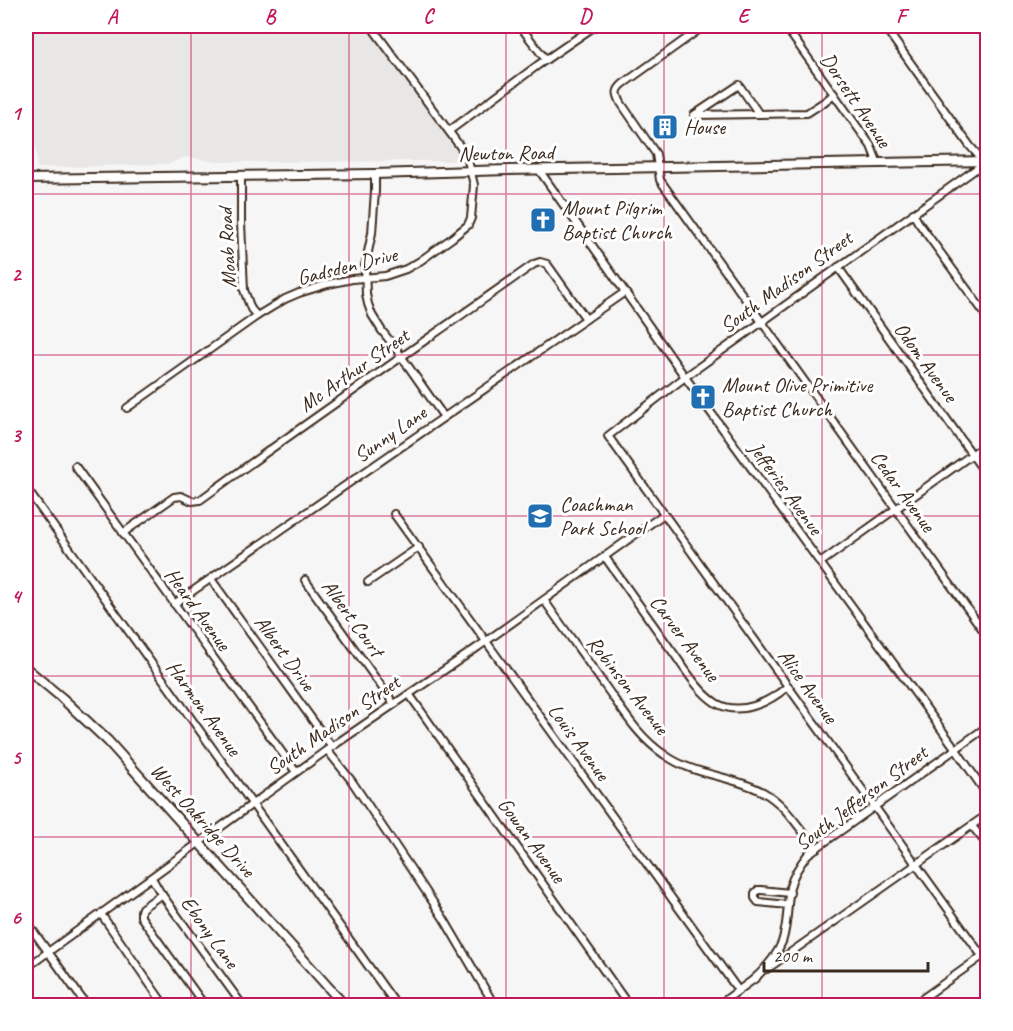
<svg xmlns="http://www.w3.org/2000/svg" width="1013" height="1031" viewBox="0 0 1013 1031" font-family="Caveat,sans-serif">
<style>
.built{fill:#e9e7e6}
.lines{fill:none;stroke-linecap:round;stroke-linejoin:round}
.minor-casing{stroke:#3b2a1e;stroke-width:10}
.major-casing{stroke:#3b2a1e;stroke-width:12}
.minor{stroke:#fff;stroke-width:6}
.major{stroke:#fff;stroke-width:8}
.grid{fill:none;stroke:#c2185b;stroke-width:1.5;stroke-opacity:0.55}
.labels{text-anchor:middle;stroke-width:6;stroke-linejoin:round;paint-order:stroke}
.street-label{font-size:21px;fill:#3b2a1e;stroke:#fff}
.poi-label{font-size:21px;fill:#3b2a1e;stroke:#fff;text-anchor:start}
.neatline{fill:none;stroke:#c2185b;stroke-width:2}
.grid-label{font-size:20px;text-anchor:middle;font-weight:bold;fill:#c2185b}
</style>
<rect width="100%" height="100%" fill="#f7f6f6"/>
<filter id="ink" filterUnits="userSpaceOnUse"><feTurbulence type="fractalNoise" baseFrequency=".0167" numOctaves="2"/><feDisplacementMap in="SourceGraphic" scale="12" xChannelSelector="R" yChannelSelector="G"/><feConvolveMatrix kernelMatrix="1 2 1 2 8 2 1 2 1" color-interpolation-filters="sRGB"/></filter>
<g filter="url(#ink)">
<polygon class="built" points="26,26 365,26 458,153 455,161 218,162 186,157 168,164 37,168 34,130 26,118"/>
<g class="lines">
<defs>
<g id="minor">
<polyline points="520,26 546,60"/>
<path d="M704 26 623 84C615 91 617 94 621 103L656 154 660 180 988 637"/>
<polyline points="785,26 871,146 878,164"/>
<polyline points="884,26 970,146 978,155 987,161"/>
<polyline points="981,26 988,35"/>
<polygon points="739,85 759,114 694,115"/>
<polyline points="759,114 807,113 824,102 834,94"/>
<polyline points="449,131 538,65 595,26"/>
<polyline points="539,170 685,377 955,748 988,796"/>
<polyline points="375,174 375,191 372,233 365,266 366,294 368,304 372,315 382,331 394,346 444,417"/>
<polyline points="241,176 241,223 244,290 251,309 257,316"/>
<polyline points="913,213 918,222 988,318"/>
<polyline points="838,267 988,477"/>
<polyline points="127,408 257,316 285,299 299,293 328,284 352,279 385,276 406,269 420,261 452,238 468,225 471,218 474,185 467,156 371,26"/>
<polyline points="75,466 296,772"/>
<polyline points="26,488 397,1006"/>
<polyline points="394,514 738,990"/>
<path d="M123 533 174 497 181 496 192 501 200 500C310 420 422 343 534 264L540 262 547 264 586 319"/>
<path d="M605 557C626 587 648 617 669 647 683 665 696 690 716 703 740 717 770 702 788 686"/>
<polyline points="820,563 988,443"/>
<polyline points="211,579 332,747"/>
<polyline points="305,580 394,704"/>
<polyline points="368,582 419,547"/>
<path d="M544 600C564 629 585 657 605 686 623 711 639 738 665 755 694 776 732 775 763 792 788 806 798 829 817 848"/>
<polyline points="174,604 625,292"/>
<polyline points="409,694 629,1006"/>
<polyline points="327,750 351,780 423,887 444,919 495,1006"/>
<polyline points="972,826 988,846"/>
<polyline points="152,878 160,892 243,1006"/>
<polyline points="162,894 142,908 141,911 141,917 205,1006"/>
<polyline points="788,905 758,902 755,898 755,893 758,890 761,890 790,893"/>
<polyline points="101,914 165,1006"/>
<polyline points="26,921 87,1006"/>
<polyline points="982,956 608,436 685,377 987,161"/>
<polyline points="26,968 327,750 478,647 664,514"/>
<polyline points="767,969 988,814"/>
<path d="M754 979C765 969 776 957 782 942 788 925 787 905 790 887 793 874 800 864 808 854L988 726"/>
<polyline points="717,1006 757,977"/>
<polyline points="912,1006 988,952"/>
</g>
<g id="major">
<polyline points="26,179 375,174 508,170 988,161"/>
<polyline points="26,668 62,698 108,741 345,1006"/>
</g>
</defs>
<use href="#minor" class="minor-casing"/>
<use href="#major" class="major-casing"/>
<use href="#minor" class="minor"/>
<use href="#major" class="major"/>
</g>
</g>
<path class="grid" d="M191 26V1006M349 26V1006M506 26V1006M664 26V1006M822 26V1006M26 194H988M26 355H988M26 516H988M26 676H988M26 837H988"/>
<defs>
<symbol id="building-square" viewBox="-11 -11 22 22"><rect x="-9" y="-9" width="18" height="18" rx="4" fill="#1f6fb2" stroke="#fff"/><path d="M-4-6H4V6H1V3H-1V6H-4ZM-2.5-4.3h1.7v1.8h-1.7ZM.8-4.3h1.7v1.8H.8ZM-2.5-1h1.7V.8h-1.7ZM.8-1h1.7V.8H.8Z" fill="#fff"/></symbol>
<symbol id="church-square" viewBox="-11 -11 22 22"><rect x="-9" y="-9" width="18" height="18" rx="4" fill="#1f6fb2" stroke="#fff"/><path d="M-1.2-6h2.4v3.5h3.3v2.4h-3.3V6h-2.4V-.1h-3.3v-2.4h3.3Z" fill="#fff"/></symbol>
<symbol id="school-square" viewBox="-11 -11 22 22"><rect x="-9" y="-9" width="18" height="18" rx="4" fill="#1f6fb2" stroke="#fff"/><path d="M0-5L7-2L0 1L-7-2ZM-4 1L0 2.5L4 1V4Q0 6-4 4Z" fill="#fff"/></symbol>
</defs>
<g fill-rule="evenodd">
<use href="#building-square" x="650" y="112" width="30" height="30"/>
<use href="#church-square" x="528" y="205" width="30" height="30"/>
<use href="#church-square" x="688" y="382" width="30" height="30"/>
<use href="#school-square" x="525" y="501" width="30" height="30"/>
</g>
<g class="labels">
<g class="street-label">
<text transform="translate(856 100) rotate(56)" y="7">Dorsett Avenue</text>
<text transform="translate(506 153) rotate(-1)" y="7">Newton Road</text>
<text transform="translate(227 248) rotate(-93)" y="7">Moab Road</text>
<text transform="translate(347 266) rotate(-14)" y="7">Gadsden Drive</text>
<text transform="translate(786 282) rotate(-36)" y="7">South Madison Street</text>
<text transform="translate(926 362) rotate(54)" y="7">Odom Avenue</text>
<text transform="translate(354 370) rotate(-35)" y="7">Mc Arthur Street</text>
<text transform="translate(390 434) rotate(-35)" y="7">Sunny Lane</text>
<text transform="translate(786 488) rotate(54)" y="7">Jefferies Avenue</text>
<text transform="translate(903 491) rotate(54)" y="7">Cedar Avenue</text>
<text transform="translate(198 609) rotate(54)" y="7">Heard Avenue</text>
<text transform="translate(353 618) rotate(54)" y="7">Albert Court</text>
<text transform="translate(685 638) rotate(53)" y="7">Carver Avenue</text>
<text transform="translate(285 653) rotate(54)" y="7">Albert Drive</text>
<text transform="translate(628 685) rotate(52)" y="7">Robinson Avenue</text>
<text transform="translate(808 686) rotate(54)" y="7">Alice Avenue</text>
<text transform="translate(204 708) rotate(54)" y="7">Harmon Avenue</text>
<text transform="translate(333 725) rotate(-35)" y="7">South Madison Street</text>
<text transform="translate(579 742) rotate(54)" y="7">Louis Avenue</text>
<text transform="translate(861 798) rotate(-37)" y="7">South Jefferson Street</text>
<text transform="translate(203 820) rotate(48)" y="7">West Oakridge Drive</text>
<text transform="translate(532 840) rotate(54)" y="7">Gowan Avenue</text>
<text transform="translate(210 932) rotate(54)" y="7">Ebony Lane</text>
</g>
<g class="poi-label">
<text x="684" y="134">House</text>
<text x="562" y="215">Mount Pilgrim<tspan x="562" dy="24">Baptist Church</tspan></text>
<text x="722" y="392">Mount Olive Primitive<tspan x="722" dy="24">Baptist Church</tspan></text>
<text x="560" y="511">Coachman<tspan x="560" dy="24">Park School</tspan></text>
</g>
</g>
<rect width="1013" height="1031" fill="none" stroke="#fff" stroke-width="66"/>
<path d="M764 962v9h164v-9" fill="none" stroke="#3b2a1e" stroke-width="3"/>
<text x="773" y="962" font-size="18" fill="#3b2a1e" stroke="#ffffff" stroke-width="4.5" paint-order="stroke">200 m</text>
<rect x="33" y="33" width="947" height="965" class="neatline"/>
<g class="grid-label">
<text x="112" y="23">A</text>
<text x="270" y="23">B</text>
<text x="428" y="23">C</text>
<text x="585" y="23">D</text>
<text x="743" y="23">E</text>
<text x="901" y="23">F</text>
<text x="16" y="120">1</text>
<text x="16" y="281">2</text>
<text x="16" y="442">3</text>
<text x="16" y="603">4</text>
<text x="16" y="764">5</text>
<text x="16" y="924">6</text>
</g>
</svg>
